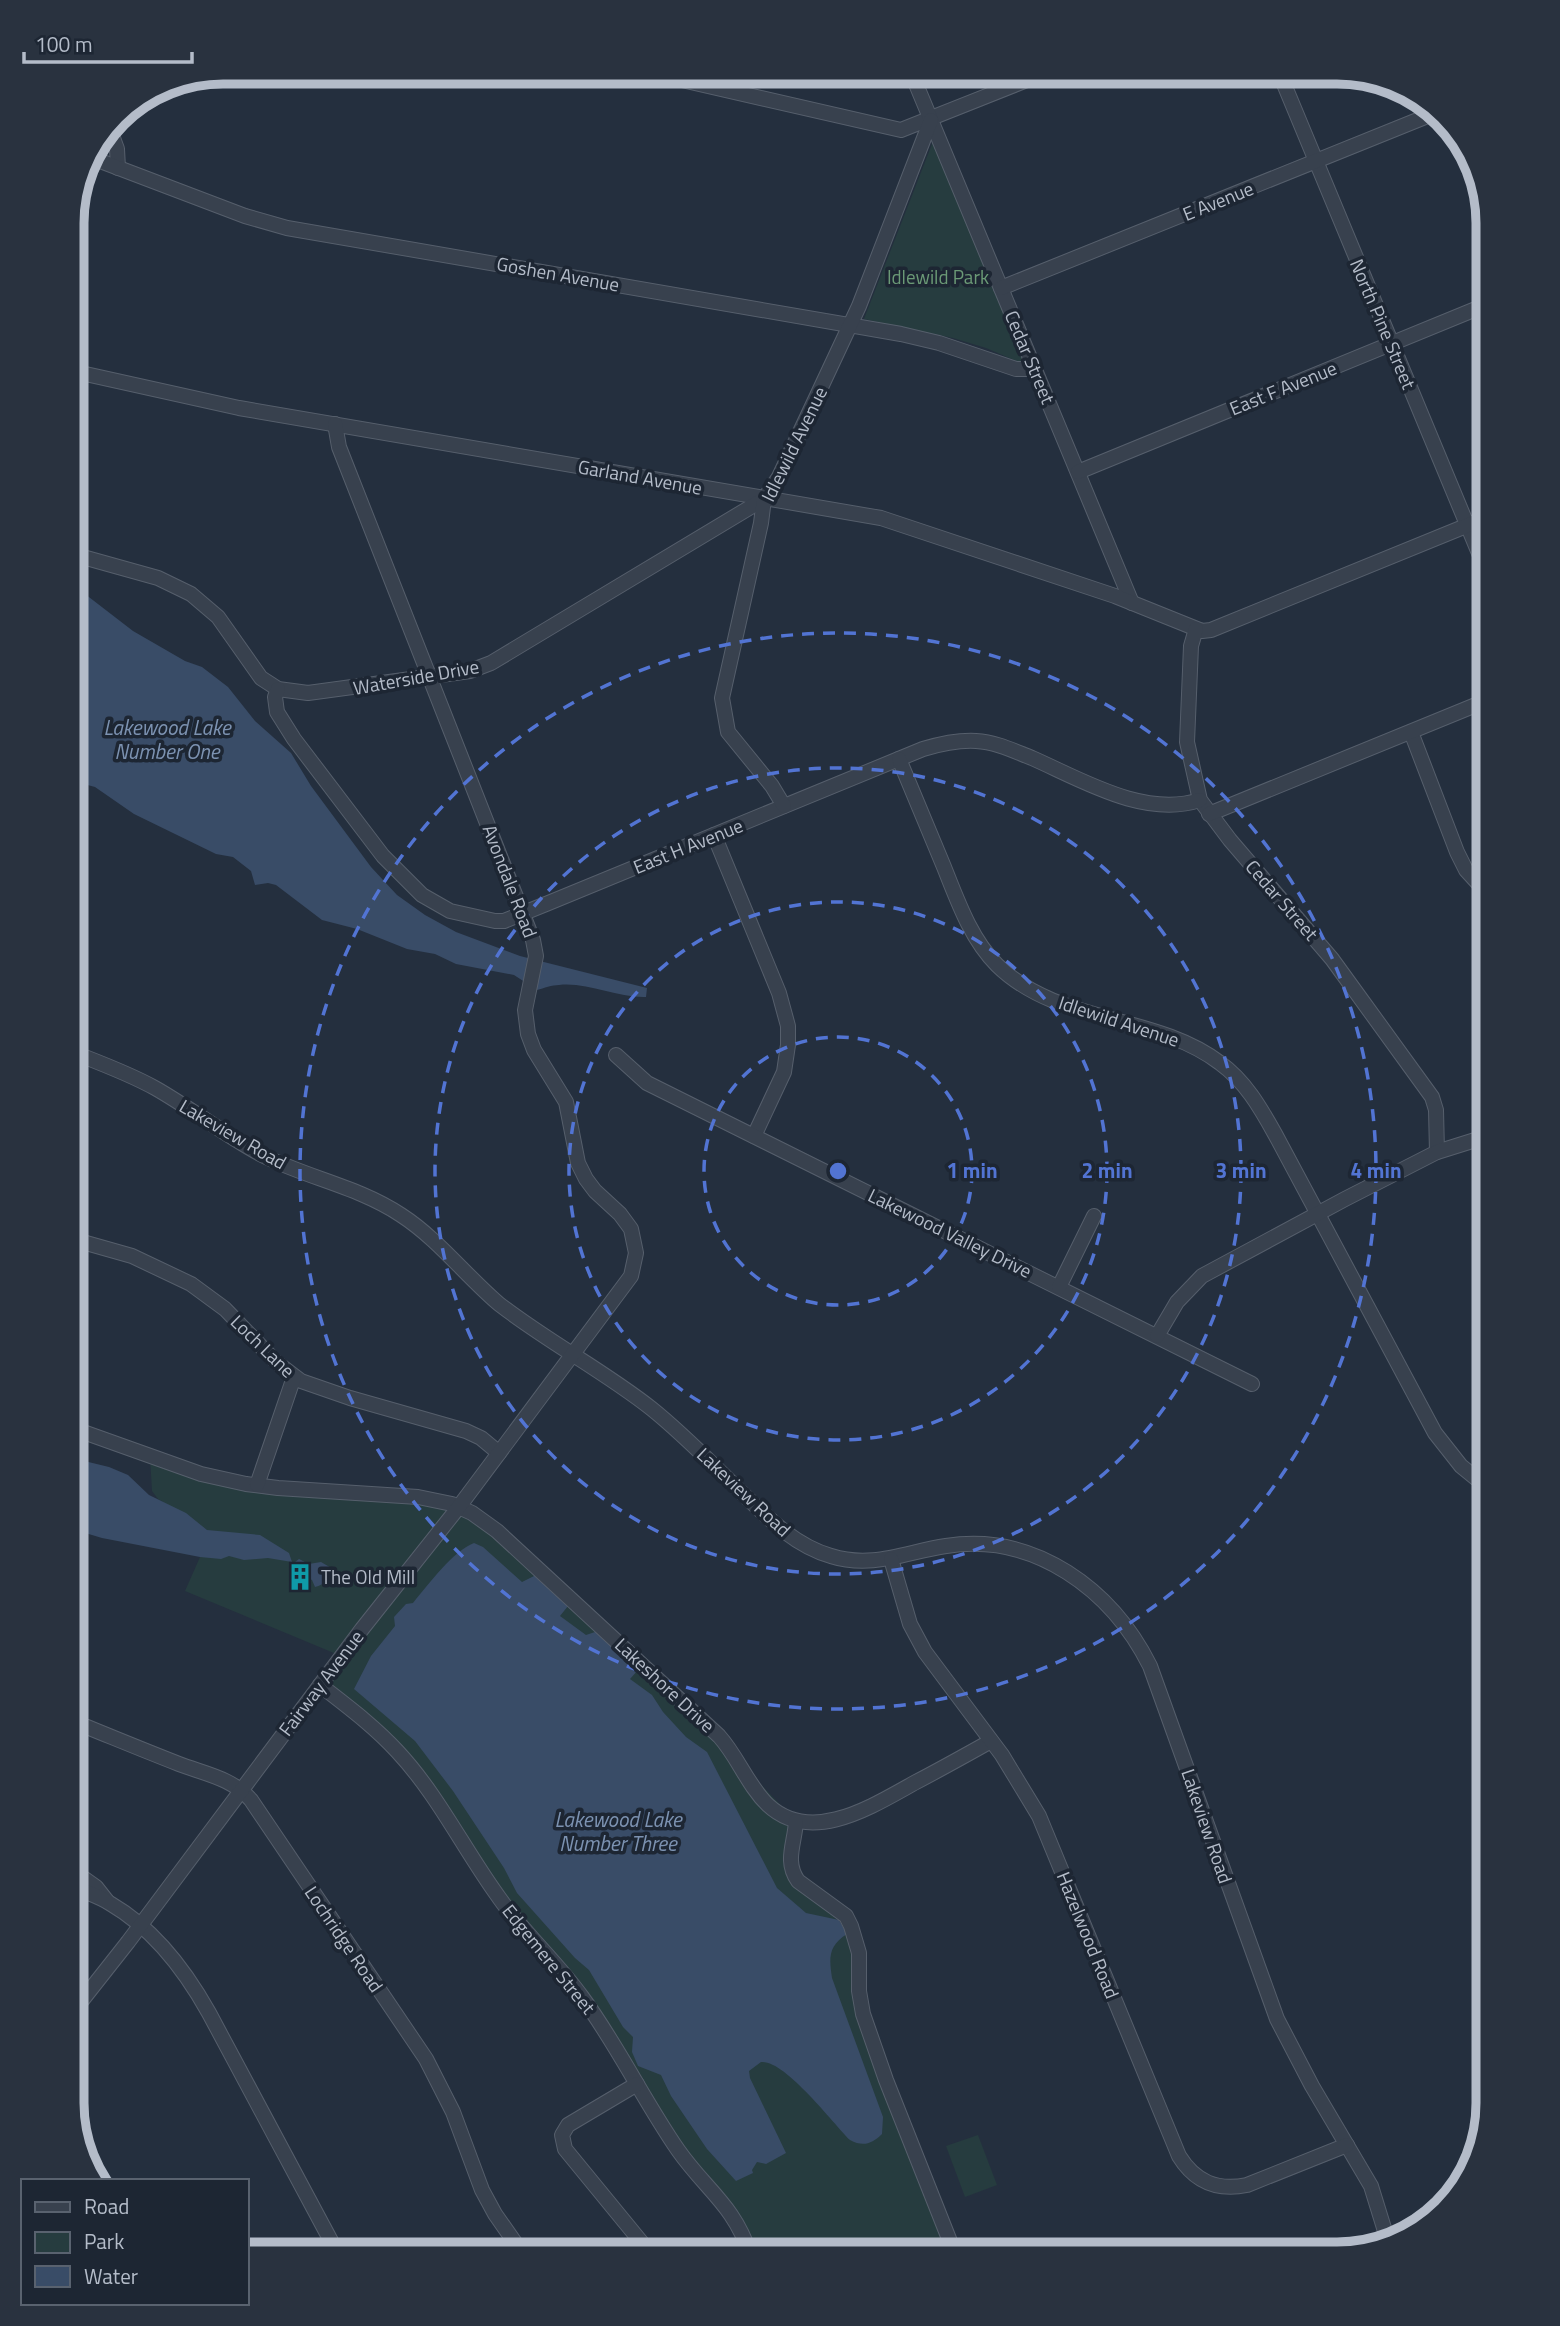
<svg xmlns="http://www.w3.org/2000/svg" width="1560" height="2326" viewBox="0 0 1560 2326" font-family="'Titillium Web',sans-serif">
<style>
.green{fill:#263c3f}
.water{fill:#394c67}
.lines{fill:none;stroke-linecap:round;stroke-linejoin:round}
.minor-casing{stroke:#565f6c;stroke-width:16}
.minor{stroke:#38414e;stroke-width:14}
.ring{fill:none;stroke:#5274d3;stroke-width:3.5;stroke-dasharray:12 9}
.labels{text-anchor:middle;stroke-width:7;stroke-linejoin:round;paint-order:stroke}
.street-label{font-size:19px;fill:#b4bcc9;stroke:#1d2633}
.park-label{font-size:19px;fill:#6b9a76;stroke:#1d2633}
.poi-label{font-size:19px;fill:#b4bcc9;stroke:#1d2633;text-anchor:start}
.water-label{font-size:21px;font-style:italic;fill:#7c92b1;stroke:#1d2633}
.rim{fill:none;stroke:#b4bcc9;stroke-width:9}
.centre{fill:#5274d3;stroke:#1d2633;stroke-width:3.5}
.ring-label{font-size:21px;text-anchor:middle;font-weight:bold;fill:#5274d3;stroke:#1d2633;stroke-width:7;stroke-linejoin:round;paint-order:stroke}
</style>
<rect width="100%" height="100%" fill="#242f3e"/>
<g class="green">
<polygon points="934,141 1035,369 986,348 953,338 864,319 932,144"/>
<polygon points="150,1457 222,1479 462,1507 741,1764 796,1821 798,1881 846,1929 859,1991 957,2254 750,2254 600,2022 520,1926 427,1787 320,1685 341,1656 185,1591 200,1557 199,1524 158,1499 152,1491"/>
<polygon points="978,2135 997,2185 965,2197 946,2146"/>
</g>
<g class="water">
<path d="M72 584 133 631 185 661 202 667 228 687 255 721 291 753 311 786 371 867 397 895 425 915 456 932 520 956 647 988 646 997C617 998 588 982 559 985 552 985 544 988 537 990L514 975 456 964 435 954 407 949 357 929 322 920 276 885 268 883 255 885 251 871 233 857 216 854 134 814 95 787 80 783 72 786Z"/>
<polygon points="72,1458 109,1467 128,1475 149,1495 186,1513 207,1530 260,1535 289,1553 292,1562 268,1558 244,1560 229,1556 221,1559 200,1557 102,1538 72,1529"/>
<path d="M474 1543 483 1547 522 1582 536 1575 568 1606 560 1616 586 1635 598 1631 638 1670 630 1679 652 1695 663 1712 686 1737 707 1752 777 1888 806 1913 839 1920 847 1934C828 1946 829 1958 832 1978L883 2117 882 2134C872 2144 863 2147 850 2140 833 2123 784 2059 761 2062L749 2071 750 2078 786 2153 766 2164 757 2162 752 2170 753 2173 736 2181 707 2149 671 2096 661 2075 638 2066 632 2052 633 2037 623 2027 589 1970 575 1958 517 1893 504 1868 453 1791 415 1741 354 1689 371 1656 395 1626 394 1617 406 1604 413 1603C427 1586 454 1550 474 1543Z"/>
<path d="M299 1559 309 1564 321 1562 333 1569C329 1578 325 1585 315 1587L312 1580 297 1574 291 1565Z"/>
</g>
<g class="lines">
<defs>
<g id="minor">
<polyline points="647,72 901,130 1047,72"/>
<polyline points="911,72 1132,603"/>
<polyline points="1279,72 1488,575"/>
<polyline points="109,127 117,149 118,168"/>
<polyline points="87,156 245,216 287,228 901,334 939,343 1016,369 1035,369"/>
<polyline points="1001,288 1435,113"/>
<polyline points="72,371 239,408 881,518 1115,596 1202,631 1211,630 1488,517"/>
<polyline points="1078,472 1488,304"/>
<polyline points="72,554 158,578 191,594 218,617 261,678 278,689 308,693 470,671 491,663 764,499"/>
<polyline points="1196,629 1191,646 1187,742 1200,800 1230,840 1332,959 1432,1097 1436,1110 1437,1152"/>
<path d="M278 689 275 697 277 712 294 739 383 856 422 895 450 911 495 921H504L546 904 923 749C940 744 959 740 976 741 996 742 1014 751 1032 758 1082 780 1144 818 1200 800"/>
<polyline points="1411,732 1457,852 1466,870 1488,894"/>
<path d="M899 759C914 795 929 831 944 867 958 902 971 939 997 965 1058 1025 1154 1013 1220 1063 1245 1081 1260 1107 1275 1134L1435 1433 1461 1466 1488 1488"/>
<polyline points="784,806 772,786 728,732 722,698 761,523 764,499 779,477 859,306 931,120"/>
<polyline points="1209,814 1488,700"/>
<polyline points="714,835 779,993 788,1026 788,1045 784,1072 754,1136"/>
<path d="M72 1052C100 1063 128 1073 155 1088 192 1109 226 1136 264 1156 308 1178 359 1187 401 1215 438 1239 465 1275 499 1304 548 1342 604 1371 652 1409 683 1434 710 1462 738 1489 766 1516 793 1545 831 1556 872 1569 906 1552 946 1546 1035 1532 1112 1590 1150 1666L1277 2019 1312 2086 1371 2186 1388 2241"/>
<polyline points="616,1055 647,1083 1252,1384"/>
<polyline points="72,1239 132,1256 191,1284 225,1309 276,1362 301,1381 350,1398 466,1431 481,1438 499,1453"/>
<polyline points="1059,1287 1094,1216"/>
<polyline points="1157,1336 1177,1302 1202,1276 1345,1199 1437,1152 1488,1136"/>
<path d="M72 1428 201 1474 246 1484 278 1488 418 1497 452 1504 472 1513 497 1531 719 1736C738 1757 748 1786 768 1805 812 1846 874 1805 916 1782 941 1769 966 1755 991 1741"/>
<polyline points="257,1485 294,1377"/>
<path d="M891 1559 910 1624 925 1652 1002 1755 1039 1816 1179 2156C1195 2182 1217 2191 1247 2185L1347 2145"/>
<path d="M320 1685C347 1706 374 1726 397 1751 439 1796 464 1850 500 1899 525 1934 557 1962 582 1997 618 2046 644 2101 678 2150 706 2190 734 2205 750 2254"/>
<path d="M72 1721C107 1735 143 1750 179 1764 205 1774 232 1778 251 1800L426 2059 453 2112 482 2190 495 2214 523 2254"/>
<path d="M796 1821C795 1843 784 1861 798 1881L846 1916 851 1926 859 1953V1991L863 2014 886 2080 955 2254"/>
<polyline points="72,1870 96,1887 107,1901"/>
<path d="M72 1886C84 1892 99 1896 111 1904 154 1929 185 1970 209 2013L338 2254"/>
<polyline points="72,2013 128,1942 362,1629 458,1508 631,1276 636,1253 631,1229 620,1214 595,1191 586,1179 578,1163 566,1102 534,1050 528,1034 525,1010 536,956 533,940 339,447 335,424"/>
<polyline points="637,2084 568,2125 562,2135 565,2149 651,2254"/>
</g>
</defs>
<use href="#minor" class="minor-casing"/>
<use href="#minor" class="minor"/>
</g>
<g class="ring">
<circle cx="838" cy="1171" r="134"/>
<circle cx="838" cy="1171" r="269"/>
<circle cx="838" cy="1171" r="403"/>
<circle cx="838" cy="1171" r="538"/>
</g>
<defs>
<symbol id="building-bare" viewBox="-9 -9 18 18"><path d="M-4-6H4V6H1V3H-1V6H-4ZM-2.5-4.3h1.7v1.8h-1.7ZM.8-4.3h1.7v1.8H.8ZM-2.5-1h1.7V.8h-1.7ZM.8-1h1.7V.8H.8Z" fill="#0f9aa8" stroke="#1d2633" stroke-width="2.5" paint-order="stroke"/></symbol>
</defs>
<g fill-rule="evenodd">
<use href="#building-bare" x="281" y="1558" width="38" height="38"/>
</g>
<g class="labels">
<g class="street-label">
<text transform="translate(1218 201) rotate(-22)" y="7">E Avenue</text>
<text transform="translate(558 274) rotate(10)" y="7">Goshen Avenue</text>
<text transform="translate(1383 324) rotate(67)" y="7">North Pine Street</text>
<text transform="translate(1030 357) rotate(67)" y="7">Cedar Street</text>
<text transform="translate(1283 388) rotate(-22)" y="7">East F Avenue</text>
<text transform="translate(794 444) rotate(-64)" y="7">Idlewild Avenue</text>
<text transform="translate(640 477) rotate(10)" y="7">Garland Avenue</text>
<text transform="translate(416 677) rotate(-10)" y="7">Waterside Drive</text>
<text transform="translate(688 846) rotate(-22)" y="7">East H Avenue</text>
<text transform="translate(510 881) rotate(69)" y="7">Avondale Road</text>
<text transform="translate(1282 900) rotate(49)" y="7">Cedar Street</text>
<text transform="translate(1119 1021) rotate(18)" y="7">Idlewild Avenue</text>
<text transform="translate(233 1134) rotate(30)" y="7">Lakeview Road</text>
<text transform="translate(950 1233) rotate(26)" y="7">Lakewood Valley Drive</text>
<text transform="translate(263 1346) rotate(44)" y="7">Loch Lane</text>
<text transform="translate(744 1492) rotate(43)" y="7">Lakeview Road</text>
<text transform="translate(321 1683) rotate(-53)" y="7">Fairway Avenue</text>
<text transform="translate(665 1685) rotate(43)" y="7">Lakeshore Drive</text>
<text transform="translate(1207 1826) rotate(71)" y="7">Lakeview Road</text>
<text transform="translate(1088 1935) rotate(68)" y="7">Hazelwood Road</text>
<text transform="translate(344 1939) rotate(56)" y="7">Lochridge Road</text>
<text transform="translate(549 1959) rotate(51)" y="7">Edgemere Street</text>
</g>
<g class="park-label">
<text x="938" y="284">Idlewild Park</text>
</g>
<g class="poi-label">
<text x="321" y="1584">The Old Mill</text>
</g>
<g class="water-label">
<text x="167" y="735">Lakewood Lake<tspan x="167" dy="24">Number One</tspan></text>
<text x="618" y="1827">Lakewood Lake<tspan x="618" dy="24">Number Three</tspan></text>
</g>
</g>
<path d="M0 0H1560V2326H0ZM223 84H1337A139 139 0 0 1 1476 223V2103A139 139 0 0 1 1337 2242H223A139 139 0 0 1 84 2103V223A139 139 0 0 1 223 84Z" fill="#29323f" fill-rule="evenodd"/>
<path class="rim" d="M223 84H1337A139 139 0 0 1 1476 223V2103A139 139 0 0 1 1337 2242H223A139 139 0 0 1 84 2103V223A139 139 0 0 1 223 84Z"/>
<circle cx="838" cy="1171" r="10" class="centre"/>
<g class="ring-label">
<text x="972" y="1178">1 min</text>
<text x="1107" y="1178">2 min</text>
<text x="1241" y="1178">3 min</text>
<text x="1376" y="1178">4 min</text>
</g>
<rect x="21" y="2179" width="228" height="126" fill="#1d2633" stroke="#59626f" stroke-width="2"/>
<rect x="35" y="2202" width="35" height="10" fill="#38414e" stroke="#59626f" stroke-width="2"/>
<text x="84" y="2214" font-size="21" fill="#b4bcc9">Road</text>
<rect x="35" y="2232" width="35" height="21" fill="#263c3f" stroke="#59626f" stroke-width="2"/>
<text x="84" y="2249" font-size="21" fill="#b4bcc9">Park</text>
<rect x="35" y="2266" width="35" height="21" fill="#394c67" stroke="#59626f" stroke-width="2"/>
<text x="84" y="2284" font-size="21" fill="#b4bcc9">Water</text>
<path d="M24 52v10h168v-10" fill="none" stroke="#b4bcc9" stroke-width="3.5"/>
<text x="35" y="52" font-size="21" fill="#b4bcc9" stroke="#1d2633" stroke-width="5" paint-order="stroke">100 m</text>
</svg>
